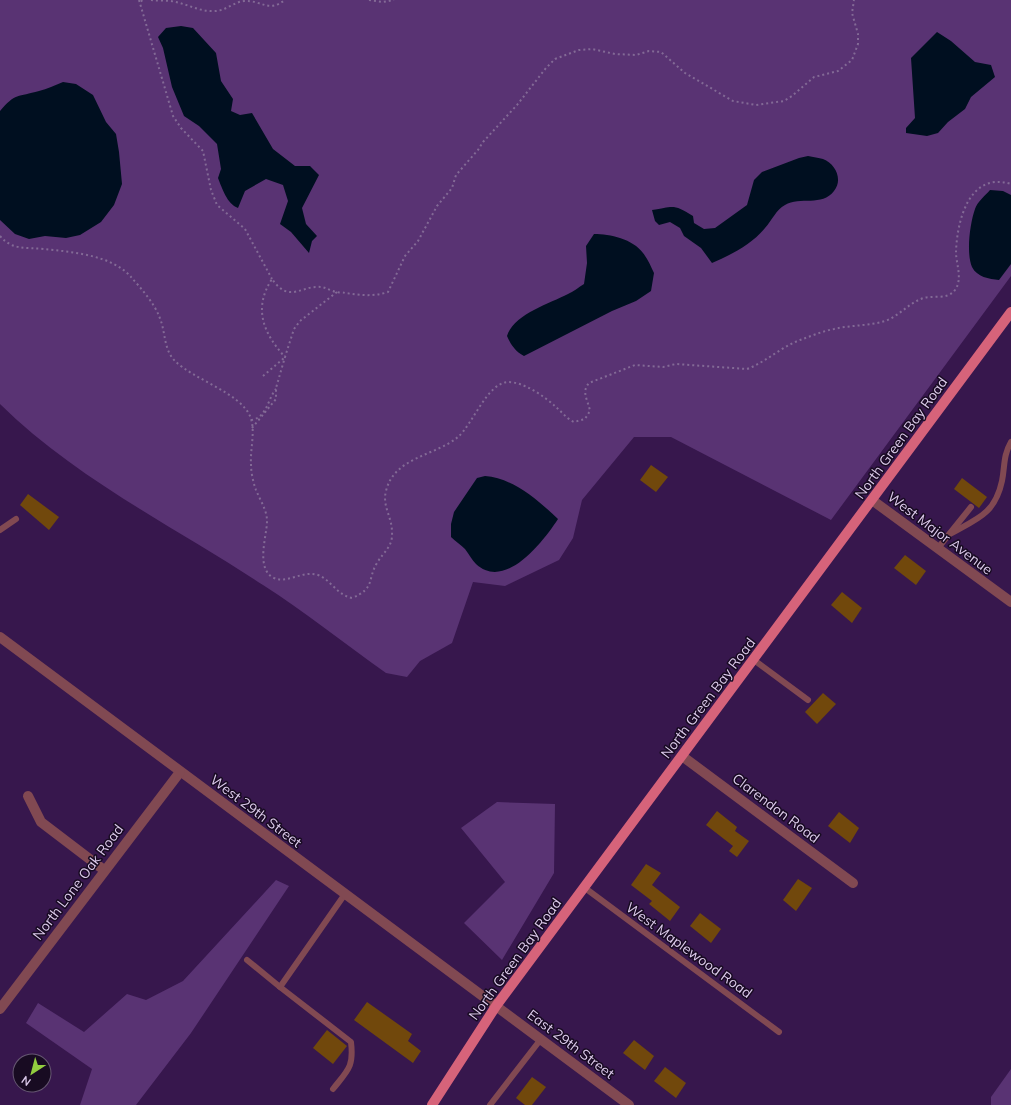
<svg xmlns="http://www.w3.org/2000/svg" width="1011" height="1105" viewBox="0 0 1011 1105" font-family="Mulish,sans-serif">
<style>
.green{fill:#593373}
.water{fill:#000f20}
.building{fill:#71480c}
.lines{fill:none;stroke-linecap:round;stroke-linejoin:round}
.path{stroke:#836a96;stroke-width:2;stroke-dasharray:2 3;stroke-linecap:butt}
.service{stroke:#814952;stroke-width:6}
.minor{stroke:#814952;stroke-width:10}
.tertiary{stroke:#814952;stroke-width:10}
.primary{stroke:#d6637a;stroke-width:10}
.labels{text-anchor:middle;stroke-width:3;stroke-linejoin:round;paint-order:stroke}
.street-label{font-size:14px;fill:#dccaeb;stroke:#180b22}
</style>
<rect width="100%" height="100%" fill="#37174d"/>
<g class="green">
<path d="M0 0H1011V276L831 520 671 437H634L582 500 573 538 559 560 505 586 473 582 452 643 420 661 407 677 386 673C345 644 305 612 263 585 175 527 76 479 0 404Z"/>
<polygon points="497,802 555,804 554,873 502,960 464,923 505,882 461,828"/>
<polygon points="276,880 289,886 191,1033 136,1105 80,1105 92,1069 26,1023 38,1003 84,1032 127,994 146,1000 183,981"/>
<polygon points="1011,1069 1011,1105 991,1105 991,1097"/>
</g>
<g class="water">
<path d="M181 26 193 28 216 53 221 81 233 99 231 111 240 115 252 113 273 149 295 166H310L319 175 302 208 306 224 317 236 312 241 309 253 291 232 280 224 288 201 283 185 266 179 245 191 238 208C227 204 222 188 218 178L221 169 217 144 199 126 184 116 172 87 163 48 158 37 166 28Z"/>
<polygon points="937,32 951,41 975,62 991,65 995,77 971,97 965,109 948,122 938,133 927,136 906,133 906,128 915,118 911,58"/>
<path d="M63 82 76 84 93 95 106 122 116 134 119 152 122 184 114 205 101 222 80 235 66 238 45 236 29 239 15 234 0 220V111C15 93 18 97 39 91 47 89 55 85 63 82Z"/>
<path d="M808 156C813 157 819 158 823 159 836 164 843 180 834 191 822 207 800 196 785 205 776 210 772 220 765 228 752 244 731 255 712 263L701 248 684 236 680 228 670 222 659 225 655 221 652 210C673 207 673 203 693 216L694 223 704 229 715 228 747 205 754 180 762 172 799 158Z"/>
<path d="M990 190 1003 191 1011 195V264L999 280C989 279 977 277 972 267 966 253 970 223 975 209 977 202 986 195 990 190Z"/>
<path d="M594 234C610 234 633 239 643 253 648 259 651 267 654 273L651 291 636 301 612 311 524 356C515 351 511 345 507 336 514 314 549 304 568 294 573 292 579 287 584 284L587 263 586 246Z"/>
<path d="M485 476C513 478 538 500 558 519 543 542 505 591 476 564 472 560 469 554 465 549 461 545 455 541 451 537V524L454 512 477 478Z"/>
</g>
<g class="building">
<polygon points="651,465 668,477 656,492 640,480"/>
<polygon points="962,478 987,497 979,508 954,489"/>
<polygon points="28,494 59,517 49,530 20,505"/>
<polygon points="905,555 926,571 916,585 894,568"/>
<polygon points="842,592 862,608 852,623 831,605"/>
<polygon points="823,693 836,704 817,724 805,712"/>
<polygon points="717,811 737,827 735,831 749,841 737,857 729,851 733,846 706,825"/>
<polygon points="839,812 859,828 850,843 828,826"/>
<polygon points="646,864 661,873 652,885 680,907 670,921 649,904 652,901 631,885"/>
<polygon points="798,879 812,888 796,911 783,900"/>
<polygon points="700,913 721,929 711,943 690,926"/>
<polygon points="367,1002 412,1034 408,1041 421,1051 413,1063 354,1020"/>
<polygon points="327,1030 347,1046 333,1064 313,1048"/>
<polygon points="634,1040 654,1056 645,1070 623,1053"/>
<polygon points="665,1067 686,1083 676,1098 654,1081"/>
<polygon points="532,1077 546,1087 532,1105 525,1105 516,1098"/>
</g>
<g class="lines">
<g class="path">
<polyline points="139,0 173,116 181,128 203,151 211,190 217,205 245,229 272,279"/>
<polyline points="141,0 144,4"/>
<path d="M151 0C159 1 168 0 176 2 189 5 201 12 215 11 225 11 234 2 244 1 262 0 268 13 285 0"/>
<polyline points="369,0 383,2 394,0"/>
<path d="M0 236C13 251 26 247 44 249 72 252 112 255 131 277 140 287 154 303 159 316 166 331 163 349 175 361 193 379 240 393 250 416 256 430 250 449 251 464 251 472 253 482 256 490 260 500 267 510 267 521 267 536 255 569 274 578 288 584 302 570 318 575 331 580 337 595 352 598 376 588 367 579 377 563 384 551 393 547 392 532 392 517 382 506 386 491 394 457 435 456 458 437 473 424 487 383 508 382 524 382 544 396 556 407 562 412 567 419 574 422L585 419 590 411C588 400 581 392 589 383L635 365 663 367 676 364 747 369C766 362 781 347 800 340 811 336 823 331 834 329 851 325 869 326 885 321 899 316 908 304 921 299 931 294 947 301 955 290 963 279 956 264 956 252 957 221 969 171 1011 184"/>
<path d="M337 292 300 321 294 329 285 357C263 333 253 308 272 279 276 285 282 291 289 292 298 293 307 287 316 287 323 286 327 289 333 291 337 293 342 292 345 293 360 295 373 297 388 292L405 256 418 241 437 206 452 188 456 175 478 150 483 142 517 105 546 68 555 59 579 50 592 49 615 54 636 55 649 51 661 52 685 73 733 101 756 105 784 101 792 96 814 77 838 71 852 60 858 44V34L852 13 854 0"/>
<polyline points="263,376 284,358"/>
<path d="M251 420C267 418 268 398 276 389"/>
<polyline points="252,428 276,399 276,388 285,357"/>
</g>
<g class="service">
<polyline points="0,530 16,519"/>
<path d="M950 534C977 519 995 514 1002 481 1005 466 1003 456 1011 442"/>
<polyline points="938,548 971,507"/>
<polyline points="754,660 808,700"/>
<polyline points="585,888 779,1032"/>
<polyline points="247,960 280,987"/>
<path d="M333 1089C348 1070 354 1067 351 1042L280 987 345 894"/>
<polyline points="490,1105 541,1039"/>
</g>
<g class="minor">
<polyline points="0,637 629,1105"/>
<polyline points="682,756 853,883"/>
<polyline points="28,796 41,822 104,870"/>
<polyline points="0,1009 180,772"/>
</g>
<polyline class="tertiary" points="872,500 1011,602"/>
<polyline class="primary" points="432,1105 496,1006 1011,312"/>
</g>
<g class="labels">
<g class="street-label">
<text transform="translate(901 438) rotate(-54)" y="5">North Green Bay Road</text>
<text transform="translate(940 533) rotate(37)" y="5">West Major Avenue</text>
<text transform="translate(708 698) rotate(-53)" y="5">North Green Bay Road</text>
<text transform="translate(776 808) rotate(37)" y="5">Clarendon Road</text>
<text transform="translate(256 811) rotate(37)" y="5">West 29th Street</text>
<text transform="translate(78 882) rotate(-53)" y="5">North Lone Oak Road</text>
<text transform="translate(689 950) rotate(36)" y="5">West Maplewood Road</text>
<text transform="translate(515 959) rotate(-54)" y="5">North Green Bay Road</text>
<text transform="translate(571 1044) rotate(37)" y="5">East 29th Street</text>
</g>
</g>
<g transform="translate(32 1073) rotate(216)"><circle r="19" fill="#180b22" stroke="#665772"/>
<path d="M0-3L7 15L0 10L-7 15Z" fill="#92cd3f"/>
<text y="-6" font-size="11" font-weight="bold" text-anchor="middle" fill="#dccaeb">N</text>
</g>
</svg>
